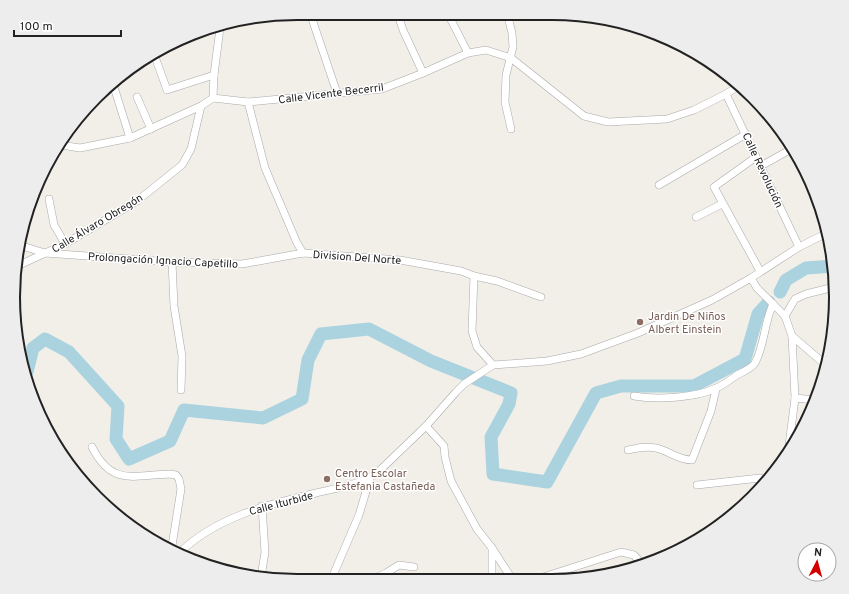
<svg xmlns="http://www.w3.org/2000/svg" width="849" height="594" viewBox="0 0 849 594" font-family="Overpass,sans-serif">
<style>
.lines{fill:none;stroke-linecap:round;stroke-linejoin:round}
.river{stroke:#aad3df;stroke-width:13}
.minor-casing{stroke:#a9a9a9;stroke-width:8}
.minor{stroke:#fff;stroke-width:7}
.education-dot{fill:#8d6e63;stroke:#fff;stroke-width:1.5}
.labels{text-anchor:middle;stroke-width:3;stroke-linejoin:round;paint-order:stroke}
.street-label{font-size:11px;fill:#222;stroke:#fff}
.education-label{font-size:11px;fill:#785e54;stroke:#fff;text-anchor:start}
.rim{fill:none;stroke:#222;stroke-width:2}
</style>
<rect width="100%" height="100%" fill="#f2efe9"/>
<g class="lines">
<g class="river">
<polyline points="780,292 786,280 806,268 834,266"/>
<polyline points="27,372 33,348 45,339 69,352 118,406 116,439 129,459 170,441 184,410 263,418 302,399 308,360 321,334 369,329 431,361 511,393 509,404 491,437 493,474 547,482 596,393 621,386 694,386 745,359 758,314 769,302"/>
</g>
<defs>
<g id="minor">
<polyline points="310,13 337,93"/>
<polyline points="398,15 403,30 423,73"/>
<polyline points="449,16 468,53"/>
<polyline points="508,17 512,33 513,47 506,75 505,102 511,129"/>
<polyline points="154,54 167,90 214,75"/>
<polyline points="113,84 130,138"/>
<polyline points="726,94 799,247"/>
<polyline points="137,97 151,129"/>
<polyline points="213,98 248,102 382,89 423,73 468,53 486,50 511,58 584,116 608,122 667,119 694,110 726,94 737,87"/>
<polyline points="213,98 214,75 220,28 219,25"/>
<polyline points="248,102 265,168 297,243 303,253"/>
<polyline points="61,145 80,148 130,138 201,106 213,98"/>
<polyline points="756,157 714,187 760,271"/>
<polyline points="761,166 786,152 794,149"/>
<polyline points="659,185 746,134"/>
<polyline points="49,199 54,225 60,235 65,244"/>
<polyline points="696,217 722,204"/>
<polyline points="19,245 45,253 172,262 242,264 303,253 400,260 461,271 474,276 497,281 541,297"/>
<polyline points="172,262 174,306 182,356 181,390"/>
<polyline points="15,267 65,244 137,201 182,165 191,149 201,106"/>
<polyline points="474,276 472,331 477,347 493,365"/>
<polyline points="751,278 757,288 785,316 792,336 795,398 788,453"/>
<polyline points="785,316 795,299 806,294 830,288"/>
<polyline points="792,336 827,366"/>
<polyline points="493,365 547,361 581,354 638,333 712,300 751,278 799,247 827,233"/>
<path d="M634 396C656 400 696 398 716 388 724 385 731 379 737 375 743 372 752 368 755 363 765 344 764 323 773 304"/>
<polyline points="795,398 815,400"/>
<polyline points="426,426 444,446 445,457 451,481 477,529 492,548 512,579"/>
<path d="M92 447C112 487 134 475 170 474L176 475 179 479 181 489 171 552"/>
<path d="M628 450C637 448 646 446 656 448 670 451 677 460 692 460L711 411 716 389"/>
<polyline points="697,485 760,478 761,484 758,490"/>
<polyline points="492,548 492,573 494,579"/>
<path d="M178 554C216 517 266 505 316 493 337 488 359 485 377 473L426 426 456 392 464 384 493 365"/>
<polyline points="261,577 265,552 262,506"/>
<polyline points="537,579 621,552 634,555 641,563"/>
<polyline points="331,580 359,515 370,478"/>
<polyline points="371,580 386,573 399,565 414,567"/>
</g>
</defs>
<use href="#minor" class="minor-casing"/>
<use href="#minor" class="minor"/>
</g>
<g class="education-dot">
<circle cx="640" cy="322" r="4"/>
<circle cx="327" cy="479" r="4"/>
</g>
<g class="labels">
<g class="street-label">
<text transform="translate(331 93) rotate(-7)" y="4">Calle Vicente Becerril</text>
<text transform="translate(763 170) rotate(65)" y="4">Calle Revolución</text>
<text transform="translate(97 223) rotate(-31)" y="4">Calle Álvaro Obregón</text>
<text transform="translate(357 257) rotate(4)" y="4">Division Del Norte</text>
<text transform="translate(163 260) rotate(3)" y="4">Prolongación Ignacio Capetillo</text>
<text transform="translate(281 503) rotate(-15)" y="4">Calle Iturbide</text>
</g>
<g class="education-label">
<text x="648" y="320">Jardin De Niños<tspan x="648" dy="13">Albert Einstein</tspan></text>
<text x="335" y="477">Centro Escolar<tspan x="335" dy="13">Estefania Castañeda</tspan></text>
</g>
</g>
<path d="M0 0H849V594H0ZM297 20H552A277 277 0 0 1 829 297V297A277 277 0 0 1 552 574H297A277 277 0 0 1 20 297V297A277 277 0 0 1 297 20Z" fill="#ededed" fill-rule="evenodd"/>
<path class="rim" d="M297 20H552A277 277 0 0 1 829 297V297A277 277 0 0 1 552 574H297A277 277 0 0 1 20 297V297A277 277 0 0 1 297 20Z"/>
<g transform="translate(817 562) rotate(6)"><circle r="19" fill="#ffffff" stroke="#a7a7a7"/>
<path d="M0-3L7 15L0 10L-7 15Z" fill="#d40000"/>
<text y="-6" font-size="11" font-weight="bold" text-anchor="middle" fill="#222222">N</text>
</g>
<path d="M14 30v6h107v-6" fill="none" stroke="#222222" stroke-width="2"/>
<text x="20" y="30" font-size="12" fill="#222222" stroke="#ffffff" stroke-width="3" paint-order="stroke">100 m</text>
</svg>
